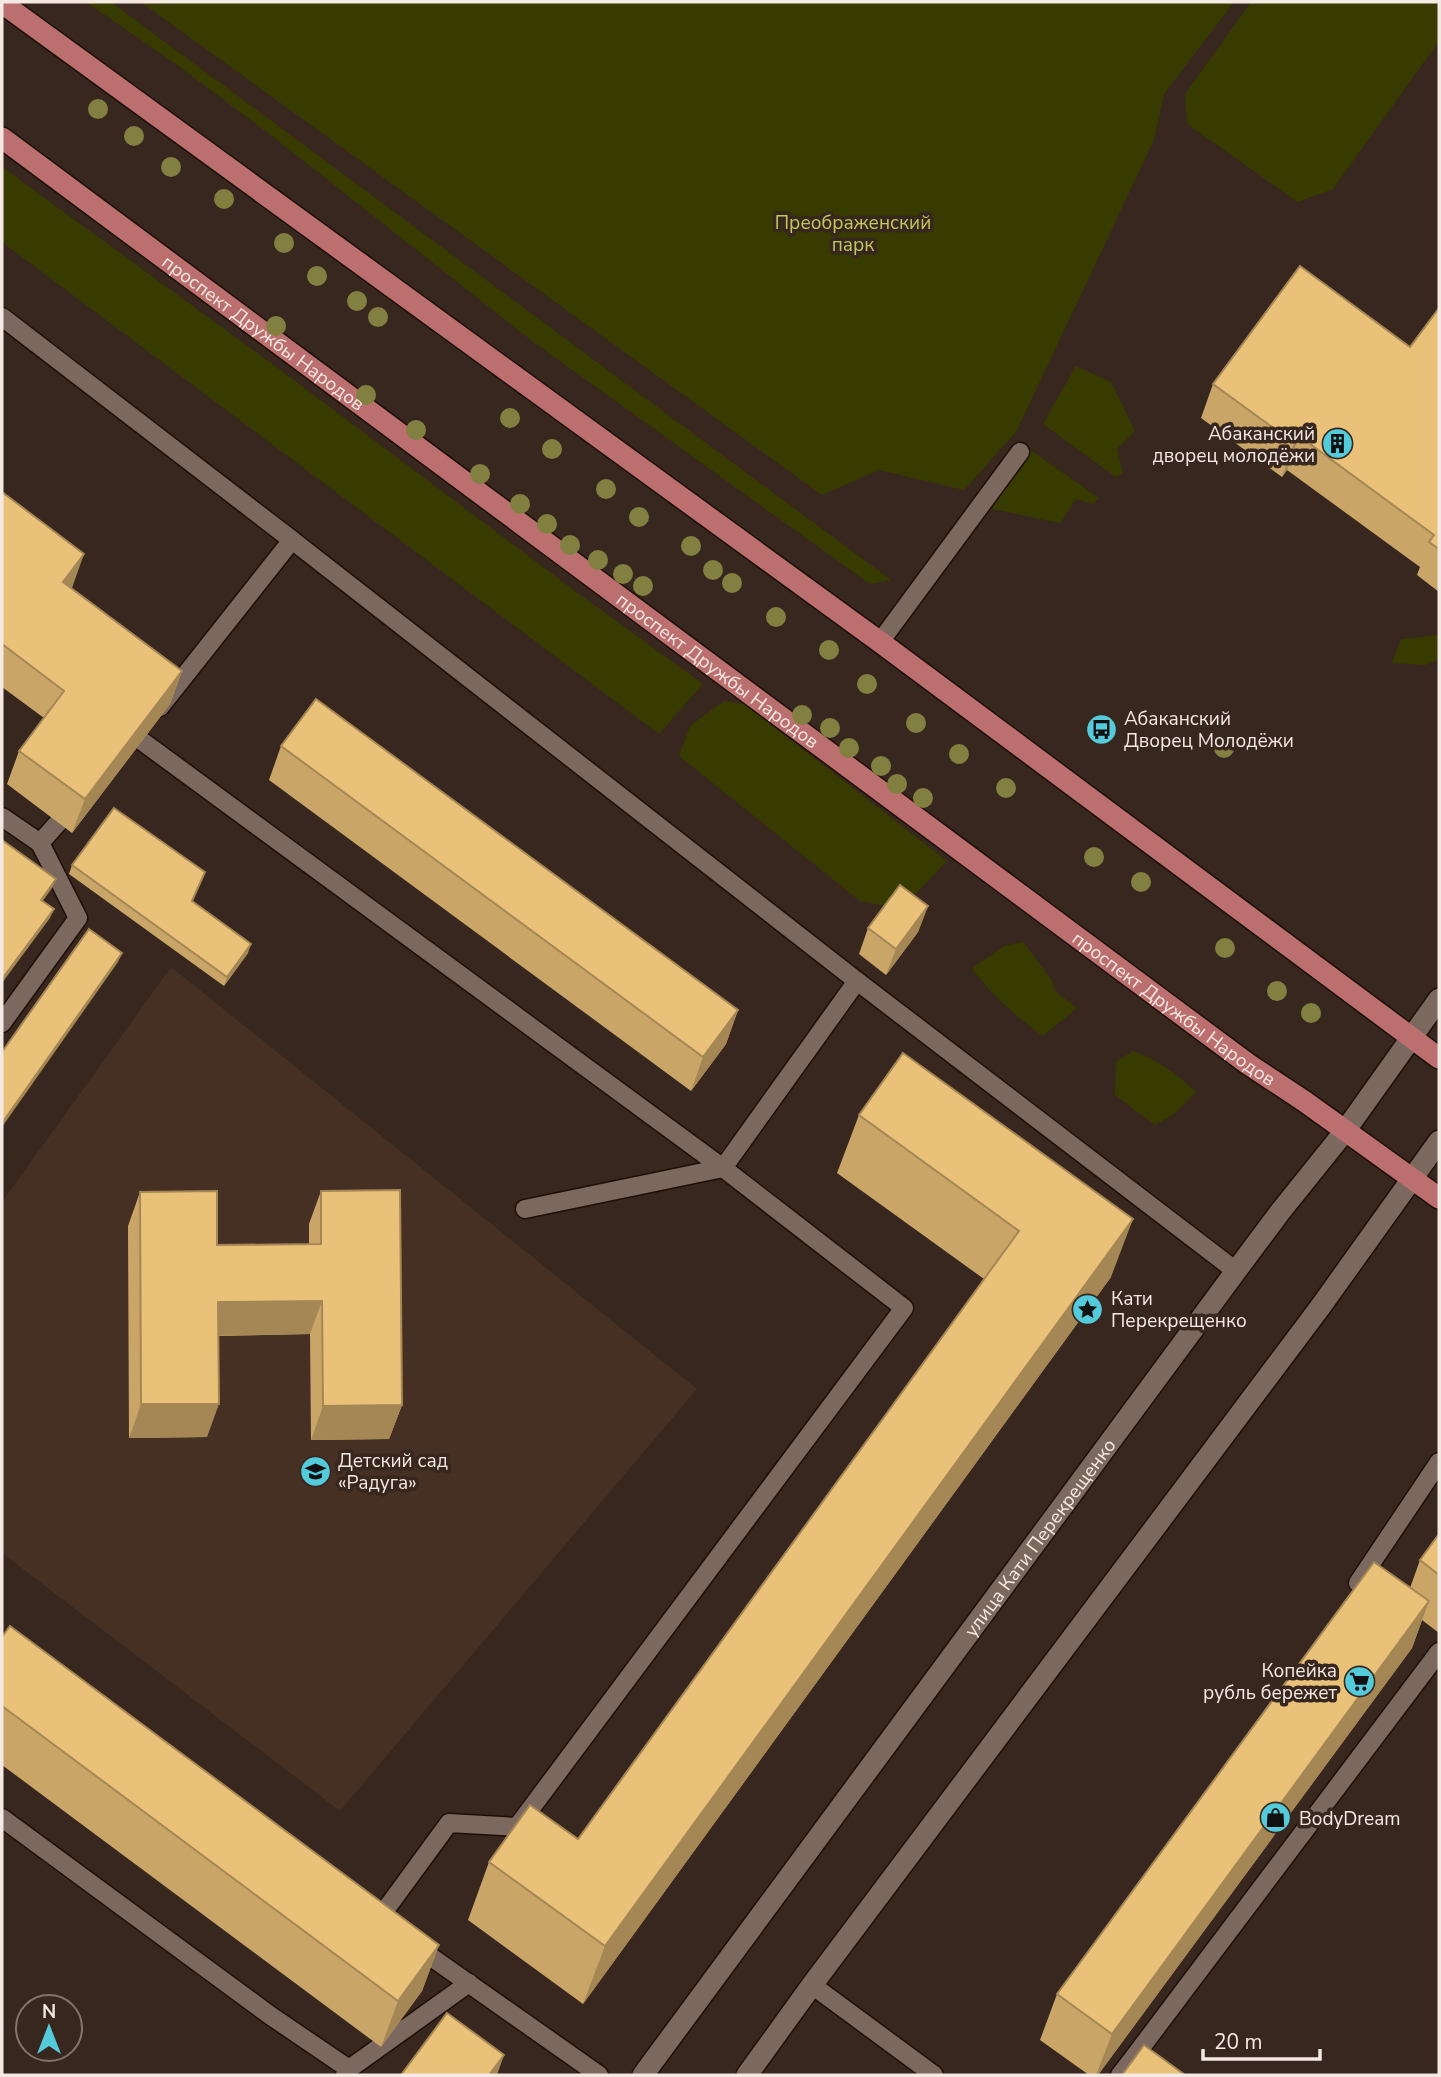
<svg xmlns="http://www.w3.org/2000/svg" width="1441" height="2077" viewBox="0 0 1441 2077" font-family="'Nunito Sans',sans-serif">
<style>
.built{fill:#463024}
.green{fill:#383b00}
.lines{fill:none;stroke-linecap:round;stroke-linejoin:round}
.service-casing{stroke:#1e0f08;stroke-width:21}
.tertiary-casing{stroke:#1e0f08;stroke-width:24}
.primary-casing{stroke:#1e0f08;stroke-width:24}
.service{stroke:#7b685f;stroke-width:18}
.tertiary{stroke:#7b685f;stroke-width:21}
.primary{stroke:#bb6f6f;stroke-width:21}
.tree{fill:#828041}
.wall{fill:#c9a668}
.shaded-wall{fill:#a48755}
.building{fill:#eac179;stroke:#a48755;stroke-width:2}
.labels{text-anchor:middle;stroke-width:7;stroke-linejoin:round;paint-order:stroke}
.park-label{font-size:19px;fill:#c0c85d;stroke:#37271e}
.street-label{font-size:19px;fill:#f4e9e3;stroke:#37271e}
.poi-label{font-size:19px;fill:#f4e9e3;stroke:#37271e;text-anchor:start}
</style>
<rect width="100%" height="100%" fill="#37271e"/>
<polygon class="built" points="171,967 697,1389 340,1811 2,1553 2,1202"/>
<g class="green">
<polygon points="86,2 111,2 891,580 870,584 536,344 268,133 173,62"/>
<polygon points="141,2 1234,2 1164,94 1154,140 1016,432 964,490 879,470 822,495"/>
<polygon points="1251,2 1439,2 1439,41 1333,189 1298,202 1187,124 1185,94"/>
<polygon points="2,167 275,366 579,594 703,684 659,734 2,242"/>
<polygon points="1076,366 1111,382 1135,431 1117,449 1123,473 1116,477 1043,424"/>
<polygon points="1029,449 1099,498 1093,504 1076,499 1060,523 992,509"/>
<polygon points="1437,635 1439,636 1439,660 1425,665 1392,663 1401,639"/>
<polygon points="724,701 744,704 947,861 901,909 860,901 679,756 690,726"/>
<path d="M1023 942 1052 980 1055 991 1077 1008 1043 1036C1022 1022 985 989 972 968L1004 946Z"/>
<path d="M1133 1051C1158 1060 1177 1074 1196 1092L1174 1114 1155 1125 1115 1095 1116 1062Z"/>
</g>
<g class="lines">
<defs>
<g id="service">
<polyline points="2,317 292,540 160,707"/>
<polyline points="292,540 857,981 1236,1271"/>
<polyline points="880,642 1020,452"/>
<polyline points="135,736 723,1168 857,981"/>
<polyline points="2,817 40,843 72,807"/>
<polyline points="2,1023 78,918 40,843"/>
<polyline points="1358,1583 1439,1462"/>
<polyline points="2,1818 271,2016 349,2069 345,2075"/>
<polyline points="378,1920 449,1823 517,1827 904,1308 723,1168 525,1209"/>
<polyline points="417,1947 599,2075"/>
<polyline points="812,1985 934,2075"/>
<polyline points="349,2069 469,1983"/>
<polyline points="1120,2075 1134,2057"/>
<polyline points="1159,2075 1134,2057 1439,1652"/>
</g>
<g id="tertiary">
<path id="s1" d="M643 2075 1236 1271 1280 1212 1345 1131 1439 999"/>
<polyline points="747,2075 812,1985 1321,1306 1439,1141"/>
</g>
<g id="primary">
<polyline points="2,3 880,642 1439,1058"/>
<path id="s2" d="M2 138 1248 1064 1304 1101 1439 1198"/>
</g>
</defs>
<use href="#service" class="service-casing"/>
<use href="#tertiary" class="tertiary-casing"/>
<use href="#primary" class="primary-casing"/>
<use href="#service" class="service"/>
<use href="#tertiary" class="tertiary"/>
<use href="#primary" class="primary"/>
</g>
<g class="tree">
<circle cx="98" cy="109" r="10"/>
<circle cx="134" cy="136" r="10"/>
<circle cx="171" cy="167" r="10"/>
<circle cx="224" cy="199" r="10"/>
<circle cx="284" cy="243" r="10"/>
<circle cx="317" cy="276" r="10"/>
<circle cx="357" cy="301" r="10"/>
<circle cx="378" cy="317" r="10"/>
<circle cx="276" cy="326" r="10"/>
<circle cx="366" cy="395" r="10"/>
<circle cx="510" cy="418" r="10"/>
<circle cx="416" cy="430" r="10"/>
<circle cx="552" cy="449" r="10"/>
<circle cx="480" cy="474" r="10"/>
<circle cx="606" cy="489" r="10"/>
<circle cx="520" cy="504" r="10"/>
<circle cx="639" cy="517" r="10"/>
<circle cx="547" cy="524" r="10"/>
<circle cx="570" cy="545" r="10"/>
<circle cx="691" cy="546" r="10"/>
<circle cx="598" cy="560" r="10"/>
<circle cx="713" cy="570" r="10"/>
<circle cx="623" cy="574" r="10"/>
<circle cx="732" cy="583" r="10"/>
<circle cx="643" cy="586" r="10"/>
<circle cx="776" cy="617" r="10"/>
<circle cx="829" cy="650" r="10"/>
<circle cx="867" cy="684" r="10"/>
<circle cx="802" cy="715" r="10"/>
<circle cx="916" cy="723" r="10"/>
<circle cx="830" cy="728" r="10"/>
<circle cx="849" cy="748" r="10"/>
<circle cx="1224" cy="748" r="10"/>
<circle cx="959" cy="754" r="10"/>
<circle cx="881" cy="766" r="10"/>
<circle cx="897" cy="784" r="10"/>
<circle cx="1006" cy="788" r="10"/>
<circle cx="923" cy="798" r="10"/>
<circle cx="1094" cy="857" r="10"/>
<circle cx="1141" cy="882" r="10"/>
<circle cx="1225" cy="948" r="10"/>
<circle cx="1277" cy="991" r="10"/>
<circle cx="1311" cy="1013" r="10"/>
</g>
<g class="wall">
<polygon points="1439,308 1439,592 1417,575 1420,567 1287,470 1282,477 1201,418 1213,384 1410,347"/>
<polygon points="2,492 72,588 182,671 170,704 72,833 7,784 19,751 44,718 2,687"/>
<polygon points="281,746 738,1010 726,1044 691,1091 269,780"/>
<polygon points="72,865 205,872 192,901 248,953 224,986 69,874"/>
<polygon points="928,906 918,932 886,975 859,954 868,928"/>
<polygon points="859,1115 1111,1277 583,2004 468,1920 489,1862 578,1839 984,1279 837,1173"/>
<polygon points="321,1191 402,1405 389,1439 311,1440 310,1334 219,1336 207,1437 129,1438 128,1226 140,1192 217,1245 309,1244 309,1224"/>
<polygon points="1439,1534 1439,1633 1422,1620 1412,1648 1098,2075 1089,2075 1040,2040 1057,1994 1410,1588 1420,1560"/>
<polygon points="2,1637 439,1945 422,1991 381,2047 2,1765"/>
</g>
<g class="shaded-wall">
<polygon points="1299,436 1287,470 1282,477 1294,443"/>
<polygon points="84,554 72,588 51,616 63,582"/>
<polygon points="182,671 170,704 72,833 85,799"/>
<polygon points="56,879 52,888 37,909 41,900"/>
<polygon points="928,906 918,932 886,975 896,949"/>
<polygon points="54,909 50,918 2,983 2,979"/>
<polygon points="251,944 248,953 224,986 227,977"/>
<polygon points="122,953 118,962 2,1127 2,1123"/>
<polygon points="738,1010 726,1044 691,1091 703,1057"/>
<polygon points="1133,1219 1111,1277 583,2004 605,1946"/>
<polygon points="322,1301 310,1334 206,1336 218,1302"/>
<polygon points="141,1404 219,1404 207,1437 129,1438"/>
<polygon points="402,1405 389,1439 311,1440 323,1406"/>
<polygon points="1429,1601 1412,1648 1098,2075 1096,2075 1112,2034"/>
<polygon points="439,1945 422,1991 381,2047 398,2001"/>
<polygon points="504,2055 497,2075 489,2075"/>
</g>
<g class="building">
<polygon points="1300,266 1410,347 1439,308 1439,549 1429,542 1434,535 1299,436 1294,443 1213,384"/>
<polygon points="2,492 84,554 63,582 182,671 85,799 19,751 64,691 2,644"/>
<polygon points="316,699 738,1010 703,1057 281,746"/>
<polygon points="114,808 205,872 192,901 251,944 227,977 72,865"/>
<polygon points="2,840 56,879 41,900 54,909 2,979"/>
<polygon points="900,885 928,906 896,949 868,928"/>
<polygon points="89,929 122,953 2,1123 2,1052"/>
<polygon points="903,1053 1133,1219 605,1946 489,1862 530,1805 578,1839 1019,1231 859,1115"/>
<polygon points="400,1190 402,1405 323,1406 322,1301 218,1302 219,1404 141,1404 140,1192 217,1191 217,1245 321,1244 321,1191"/>
<polygon points="1439,1534 1439,1575 1420,1560"/>
<polygon points="1374,1562 1429,1601 1112,2034 1057,1994"/>
<polygon points="10,1626 439,1945 398,2001 2,1706 2,1637"/>
<polygon points="447,2013 504,2055 489,2075 401,2075"/>
<polygon points="1144,2045 1185,2075 1122,2075"/>
</g>
<defs>
<symbol id="building-disc" viewBox="-11 -11 22 22"><circle r="9.5" fill="#53cbdb" stroke="#37271e"/><path d="M-4-6H4V6H1V3H-1V6H-4ZM-2.5-4.3h1.7v1.8h-1.7ZM.8-4.3h1.7v1.8H.8ZM-2.5-1h1.7V.8h-1.7ZM.8-1h1.7V.8H.8Z" fill="#111"/></symbol>
<symbol id="bus-disc" viewBox="-11 -11 22 22"><circle r="9.5" fill="#53cbdb" stroke="#37271e"/><path d="M-5-6H5V4H4V6H2V4H-2V6H-4V4H-5ZM-3.5-4V0h7V-4ZM-3.5 1.2v1.5H-2V1.2ZM2 1.2v1.5H3.5V1.2Z" fill="#111"/></symbol>
<symbol id="sight-disc" viewBox="-11 -11 22 22"><circle r="9.5" fill="#53cbdb" stroke="#37271e"/><path d="M0-6L1.8-2.2L6-1.7L2.9 1.2L3.7 5.4L0 3.3L-3.7 5.4L-2.9 1.2L-6-1.7L-1.8-2.2Z" fill="#111"/></symbol>
<symbol id="school-disc" viewBox="-11 -11 22 22"><circle r="9.5" fill="#53cbdb" stroke="#37271e"/><path d="M0-5L7-2L0 1L-7-2ZM-4 1L0 2.5L4 1V4Q0 6-4 4Z" fill="#111"/></symbol>
<symbol id="supermarket-disc" viewBox="-11 -11 22 22"><circle r="9.5" fill="#53cbdb" stroke="#37271e"/><path d="M-6-5.5h2.5l.6 2H6L4.5 2H-2.5L-4.4-4H-6ZM-1.5 3.2a1.3 1.3 0 1 0 .1 0ZM3 3.2a1.3 1.3 0 1 0 .1 0Z" fill="#111"/></symbol>
<symbol id="shop-disc" viewBox="-11 -11 22 22"><circle r="9.5" fill="#53cbdb" stroke="#37271e"/><path d="M-5-2.5h2.3a2.7 3.5 0 0 1 5.4 0H5L5.5 6h-11ZM-1.5-2.5h3a1.5 2.3 0 0 0-3 0Z" fill="#111"/></symbol>
</defs>
<g fill-rule="evenodd">
<use href="#building-disc" x="1320" y="426" width="35" height="35"/>
<use href="#bus-disc" x="1084" y="712" width="35" height="35"/>
<use href="#sight-disc" x="1070" y="1292" width="35" height="35"/>
<use href="#school-disc" x="298" y="1454" width="35" height="35"/>
<use href="#supermarket-disc" x="1342" y="1664" width="35" height="35"/>
<use href="#shop-disc" x="1258" y="1800" width="35" height="35"/>
</g>
<g class="labels">
<g class="park-label">
<text x="853" y="229">Преображенский<tspan x="853" dy="22">парк</tspan></text>
</g>
<g class="street-label">
<text dy="7" stroke="none"><textPath href="#s2" startOffset="326">проспект Дружбы Народов</textPath></text>
<text dy="7" stroke="none"><textPath href="#s2" startOffset="892">проспект Дружбы Народов</textPath></text>
<text dy="7" stroke="none"><textPath href="#s2" startOffset="1460">проспект Дружбы Народов</textPath></text>
<text dy="7" stroke="none"><textPath href="#s1" startOffset="668">улица Кати Перекрещенко</textPath></text>
</g>
<g class="poi-label">
<text x="1315" y="440" text-anchor="end">Абаканский<tspan x="1315" dy="22">дворец молодёжи</tspan></text>
<text x="1124" y="725">Абаканский<tspan x="1124" dy="22">Дворец Молодёжи</tspan></text>
<text x="1111" y="1305">Кати<tspan x="1111" dy="22">Перекрещенко</tspan></text>
<text x="338" y="1467">Детский сад<tspan x="338" dy="22">«Радуга»</tspan></text>
<text x="1337" y="1677" text-anchor="end">Копейка<tspan x="1337" dy="22">рубль бережет</tspan></text>
<text x="1299" y="1825">BodyDream</text>
</g>
</g>
<rect width="1441" height="2077" fill="none" stroke="#f4e9e3" stroke-width="7"/>
<g transform="translate(49 2028)"><circle r="33" fill="#37271e" stroke="#83756d" stroke-width="2"/>
<path d="M0-5L12 26L0 18L-12 26Z" fill="#53cbdb"/>
<text y="-10" font-size="19" font-weight="bold" text-anchor="middle" fill="#f4e9e3">N</text>
</g>
<path d="M1203 2049v10h117v-10" fill="none" stroke="#f4e9e3" stroke-width="3.5"/>
<text x="1214" y="2049" font-size="21" fill="#f4e9e3" stroke="#37271e" stroke-width="5" paint-order="stroke">20 m</text>
</svg>
